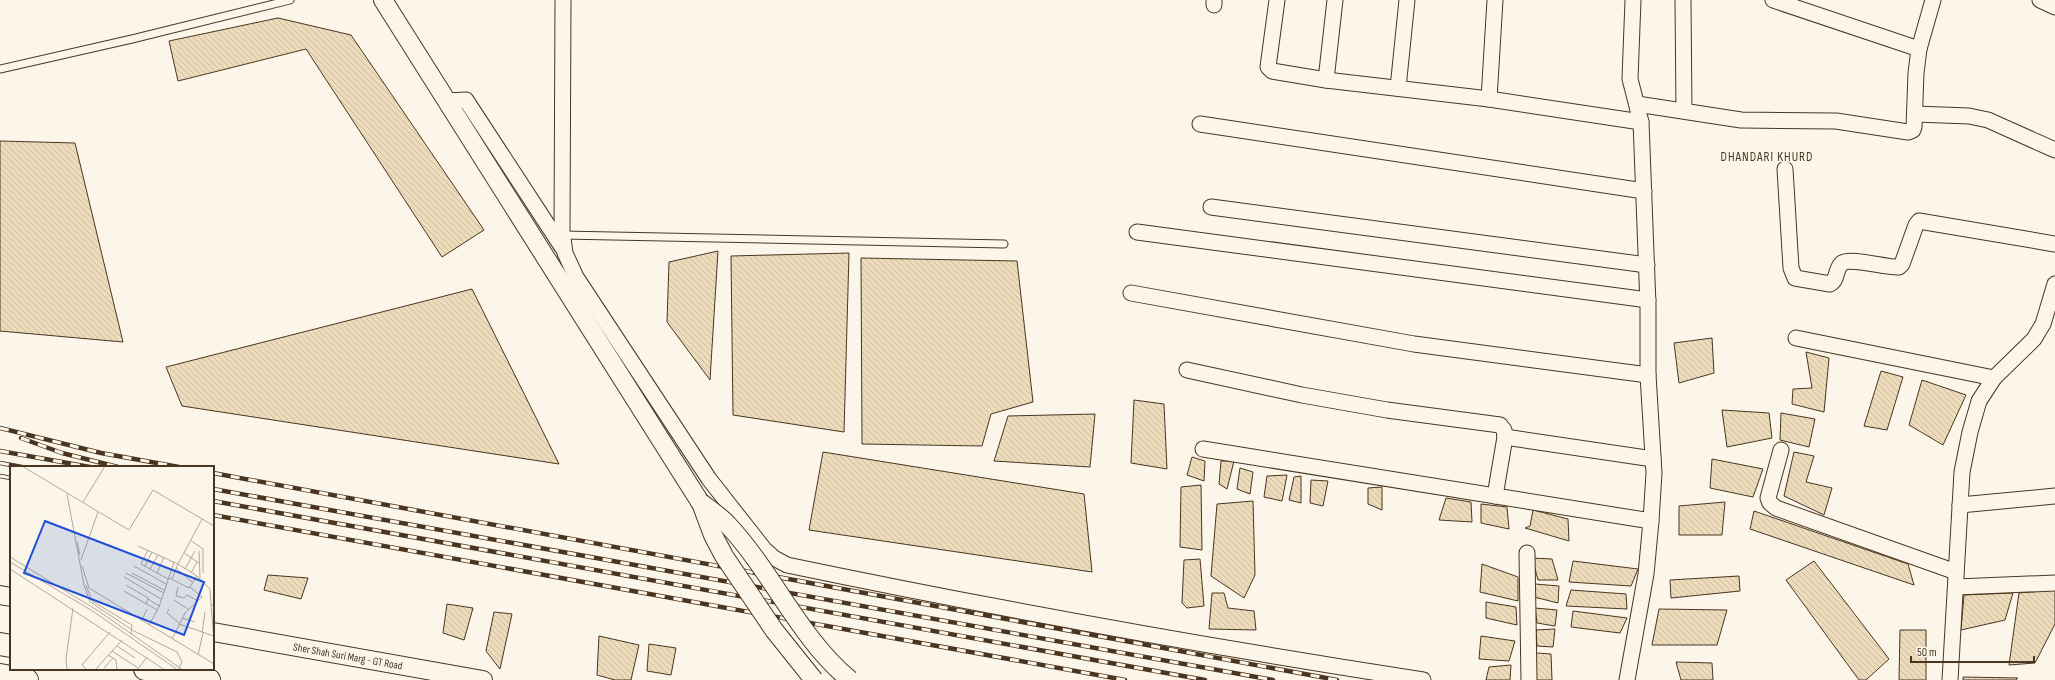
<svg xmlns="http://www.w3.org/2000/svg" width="2055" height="680" viewBox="0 0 2055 680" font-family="'Sofia Sans Condensed',sans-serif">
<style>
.building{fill:url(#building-back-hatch);stroke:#4a3520}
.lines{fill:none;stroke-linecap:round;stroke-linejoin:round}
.service-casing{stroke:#4a3520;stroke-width:9}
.minor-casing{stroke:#4a3520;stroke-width:17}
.tertiary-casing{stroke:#4a3520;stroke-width:20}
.trunk-casing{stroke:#4a3520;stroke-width:24}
.service{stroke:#fbf6e9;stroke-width:7}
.minor{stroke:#fbf6e9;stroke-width:15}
.tertiary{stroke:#fbf6e9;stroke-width:18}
.trunk{stroke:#fbf6e9;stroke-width:22}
.rail-casing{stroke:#4a3520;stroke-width:4.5}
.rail{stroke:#fbf6e9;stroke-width:3;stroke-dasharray:9;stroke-linecap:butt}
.tertiary-bridge-casing{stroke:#4a3520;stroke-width:20;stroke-linecap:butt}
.tertiary-bridge{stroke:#fbf6e9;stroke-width:18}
.labels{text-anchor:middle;stroke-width:3;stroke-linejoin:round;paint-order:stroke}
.street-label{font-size:11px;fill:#4a3520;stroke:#fbf6e9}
.quarter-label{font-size:13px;letter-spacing:1px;fill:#4a3520;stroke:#fbf6e9}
.inset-road{fill:none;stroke:#b4a999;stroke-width:1}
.view{fill:#1d4ed8;fill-opacity:0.15;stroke:#1d4ed8;stroke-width:2}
.inset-edge{fill:none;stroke:#4a3520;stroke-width:2}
</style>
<defs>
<pattern id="building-back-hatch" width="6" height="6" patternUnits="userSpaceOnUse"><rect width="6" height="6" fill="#ecdcbc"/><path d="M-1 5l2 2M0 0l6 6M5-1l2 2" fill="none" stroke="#ccbda1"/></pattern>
</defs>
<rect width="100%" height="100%" fill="#fbf6e9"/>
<g class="building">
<polygon points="278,18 351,35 484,230 442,257 306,49 178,81 169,41"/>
<polygon points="0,141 75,143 123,342 0,331"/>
<polygon points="718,251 710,380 667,322 669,262"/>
<polygon points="849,253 844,432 733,415 731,256"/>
<polygon points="861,258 1017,261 1033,402 991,414 982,446 862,444"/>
<polygon points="472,289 559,464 182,406 166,367"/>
<polygon points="1712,338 1714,373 1679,383 1674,343"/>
<polygon points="1806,352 1829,358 1824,412 1792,404 1793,389 1812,388"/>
<polygon points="1881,371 1903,377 1887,430 1864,426"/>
<polygon points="1922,380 1966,395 1943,445 1909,425"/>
<polygon points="1134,400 1164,404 1167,469 1131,463"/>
<polygon points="1722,410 1769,413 1772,438 1727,447"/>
<polygon points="1781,413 1815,419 1809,447 1780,440"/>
<polygon points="1095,414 1090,467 994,461 1008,416"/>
<polygon points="823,452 1084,494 1092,572 809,530"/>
<polygon points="1794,452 1814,456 1806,482 1832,488 1824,515 1784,496"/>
<polygon points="1192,457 1205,461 1204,481 1187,475"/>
<polygon points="1712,459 1763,469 1753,497 1710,488"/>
<polygon points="1221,461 1234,461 1227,489 1219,484"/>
<polygon points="1240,468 1253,472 1250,494 1237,489"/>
<polygon points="1287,475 1282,501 1264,497 1267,476"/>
<polygon points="1301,476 1301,503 1289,500 1294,477"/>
<polygon points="1311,480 1328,481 1323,506 1310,503"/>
<polygon points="1201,485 1202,550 1180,547 1181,487"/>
<polygon points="1382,487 1382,510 1368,504 1368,488"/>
<polygon points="1446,498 1471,502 1472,522 1439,520"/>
<polygon points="1253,501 1255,575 1244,598 1211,576 1217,504"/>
<polygon points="1725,502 1722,535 1679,535 1679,506"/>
<polygon points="1481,504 1507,507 1509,529 1481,523"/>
<polygon points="1533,510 1568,519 1569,541 1525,528 1530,526"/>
<polygon points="1754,511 1908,564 1914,585 1750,529"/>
<polygon points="1532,558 1552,559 1558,580 1538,580"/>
<polygon points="1200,559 1204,606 1187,608 1182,603 1184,560"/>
<polygon points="1573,561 1638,569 1631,586 1569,582"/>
<polygon points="1814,561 1889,659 1866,680 1859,680 1786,580"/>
<polygon points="1482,564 1518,577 1518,601 1480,592"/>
<polygon points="268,575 308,578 301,599 264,590"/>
<polygon points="1739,576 1740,591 1671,598 1670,580"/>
<polygon points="1535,584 1559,586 1558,603 1534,597"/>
<polygon points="1571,590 1626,594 1627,609 1566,606"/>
<polygon points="2055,590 2055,624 2035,663 2009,665 2019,593"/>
<polygon points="1212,593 1224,593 1228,608 1254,611 1256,630 1209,629"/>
<polygon points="2013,593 2005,620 1961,630 1964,595"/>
<polygon points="1486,602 1516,607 1517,625 1486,618"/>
<polygon points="447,604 473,608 464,640 443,633"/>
<polygon points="1535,608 1557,610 1555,626 1537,623"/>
<polygon points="1659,609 1727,610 1717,645 1652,645"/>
<polygon points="1573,611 1627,618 1620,633 1571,627"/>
<polygon points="494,612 512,614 500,669 486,651"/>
<polygon points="1555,629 1553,647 1537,646 1536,630"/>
<polygon points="1900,630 1926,630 1926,680 1899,680"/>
<polygon points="599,636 639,645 631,680 615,680 597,675"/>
<polygon points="1481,636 1515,641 1509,661 1479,659"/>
<polygon points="649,644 676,648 671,675 647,671"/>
<polygon points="1536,653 1551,654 1552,680 1536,680"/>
<polygon points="1676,662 1712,663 1713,680 1681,680"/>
<polygon points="1511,665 1510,680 1486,680 1489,667"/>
<polygon points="1963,677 2018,678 2016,680 1963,680"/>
</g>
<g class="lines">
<defs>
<g id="service">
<polyline points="0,69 132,39 290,0"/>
<polyline points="562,235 1004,244"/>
</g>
<g id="minor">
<path d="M563 0 562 231 565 253 576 277 709 479 764 549 774 558 787 565C998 609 1210 647 1423 680"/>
<polyline points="1277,0 1268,67 1272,71 1326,80 1489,99 1641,122"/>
<polyline points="1683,0 1684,111"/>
<polyline points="1773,0 1919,49"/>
<polyline points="2040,0 2055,7"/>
<polyline points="1214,5 1214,0"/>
<polyline points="1326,80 1335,0"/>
<polyline points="1398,88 1407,0"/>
<polyline points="1489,99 1495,0"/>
<polyline points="447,101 466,100 562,247"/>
<polyline points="1637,104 1741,120 1836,121 1908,132 1913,130 1914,127 1916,73 1919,49 1933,0"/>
<polyline points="1915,114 1969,116 1988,120 2055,150"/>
<polyline points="1200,124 1644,191"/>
<path d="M1785 169 1791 268 1795 278 1830 284C1838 280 1835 269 1842 263 1852 257 1886 268 1899 267L1902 264 1916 225 1919 221 2055 244"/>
<polyline points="1211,207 1647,265"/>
<polyline points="1137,232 1648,300"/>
<polyline points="1131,293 1414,344 1648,375"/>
<polyline points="1796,338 1994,378"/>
<polyline points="1187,370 1302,395 1387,410 1500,425 1504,430 1505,437 1495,496"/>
<polyline points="1505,437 1653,459"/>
<polyline points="1203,449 1651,521"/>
<polyline points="1781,450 1768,498 1770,503 1776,508 1956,572"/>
<polyline points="1960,505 2055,496"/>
<polyline points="1527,553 1529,680"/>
<polyline points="1956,587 2055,583"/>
<polyline points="1627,680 1646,574 1651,521 1654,473 1648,375 1648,305 1641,122 1630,79 1633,0"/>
<polyline points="1950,680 1962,472 1970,432 1979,401 1994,378 2034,339 2043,324 2055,284"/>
</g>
<g id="tertiary">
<polyline points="383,0 700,502"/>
<polyline points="0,595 11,597"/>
<path id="s1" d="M213 632 483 680"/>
</g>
<g id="trunk">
<polyline points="0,644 11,646"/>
<polyline points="145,669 209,680"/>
<polyline points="0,675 27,680"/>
</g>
</defs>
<use href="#service" class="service-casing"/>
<use href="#minor" class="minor-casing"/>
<use href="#tertiary" class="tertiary-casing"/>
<use href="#trunk" class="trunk-casing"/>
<use href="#service" class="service"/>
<use href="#minor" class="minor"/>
<use href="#tertiary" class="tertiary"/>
<use href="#trunk" class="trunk"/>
<defs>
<g id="rail">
<polyline points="0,428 101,453 179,467"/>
<polyline points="21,438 62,453 118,467"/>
<polyline points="0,451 90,467"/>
<polyline points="0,463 22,467"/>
<polyline points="213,473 1337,680"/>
<polyline points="0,476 11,478"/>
<polyline points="213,489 1273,680"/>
<polyline points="213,501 1205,680"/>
<polyline points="213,515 1125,680"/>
</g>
</defs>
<use href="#rail" class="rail-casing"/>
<use href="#rail" class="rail"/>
<defs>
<g id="tertiary-bridge">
<path d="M700 502C709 509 720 516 728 525 773 573 799 638 850 680"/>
<polyline points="701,503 713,535 724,556 774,630 814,680"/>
</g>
</defs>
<use href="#tertiary-bridge" class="tertiary-bridge-casing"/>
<use href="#tertiary-bridge" class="tertiary-bridge"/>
</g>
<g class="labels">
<g class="street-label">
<text dy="4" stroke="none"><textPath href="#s1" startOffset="137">Sher Shah Suri Marg - GT Road</textPath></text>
</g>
<g class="quarter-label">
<text x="1767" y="161">DHANDARI KHURD</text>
</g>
</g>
<g transform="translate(10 466)">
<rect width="204" height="204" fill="#fbf6e9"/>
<path class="inset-road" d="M12 0 119 64 143 24 204 60M57 28 74 119 80 136 124 165 167 186 172 196 168 204M73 36 95 0M192 53 168 98 187 110 200 123 201 139H204M180 74 193 83V107M67 76 70 89M128 80 168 98 162 113M138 84 131 98 158 113M189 85 190 112M174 87 189 97M0 91 90 146 173 204M71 94 88 46M0 96 81 144 168 204M72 100 79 122 204 198M124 100 156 118M135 100 142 86M166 102 182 116M0 103 155 204M140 103 148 89M175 103 185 85M116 107 154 127M122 107 154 124M147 107 154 91M181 107 187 96M114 111 151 133M159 112 179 122 187 110M76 119 82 135 122 159 121 168M116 119 138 132 136 138M168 121 166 130 174 132 177 129 188 135M114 125 147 144M138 133 149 140M164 134 178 143M201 139 204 174M159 143 157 147 169 157M172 152 185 156M132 154 137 143M169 158 204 170M139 159 149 141 164 96M192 167 195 146M162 173 175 147 192 131 180 121M107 180 125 192M102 185 128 202M98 189 106 194 107 204M188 189 193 167M94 202 103 192M57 204 56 193 63 142M77 204 72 199 100 166M85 204 112 174M127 204 137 191"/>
<path class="view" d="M35 55 194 116 174 169 14 107Z"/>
<rect width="204" height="204" class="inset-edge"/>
</g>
<path d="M1911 656v6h123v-6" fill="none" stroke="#4a3520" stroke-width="2"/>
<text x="1917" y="656" font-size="12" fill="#4a3520" stroke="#fbf6e9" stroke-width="3" paint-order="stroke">50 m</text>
</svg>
